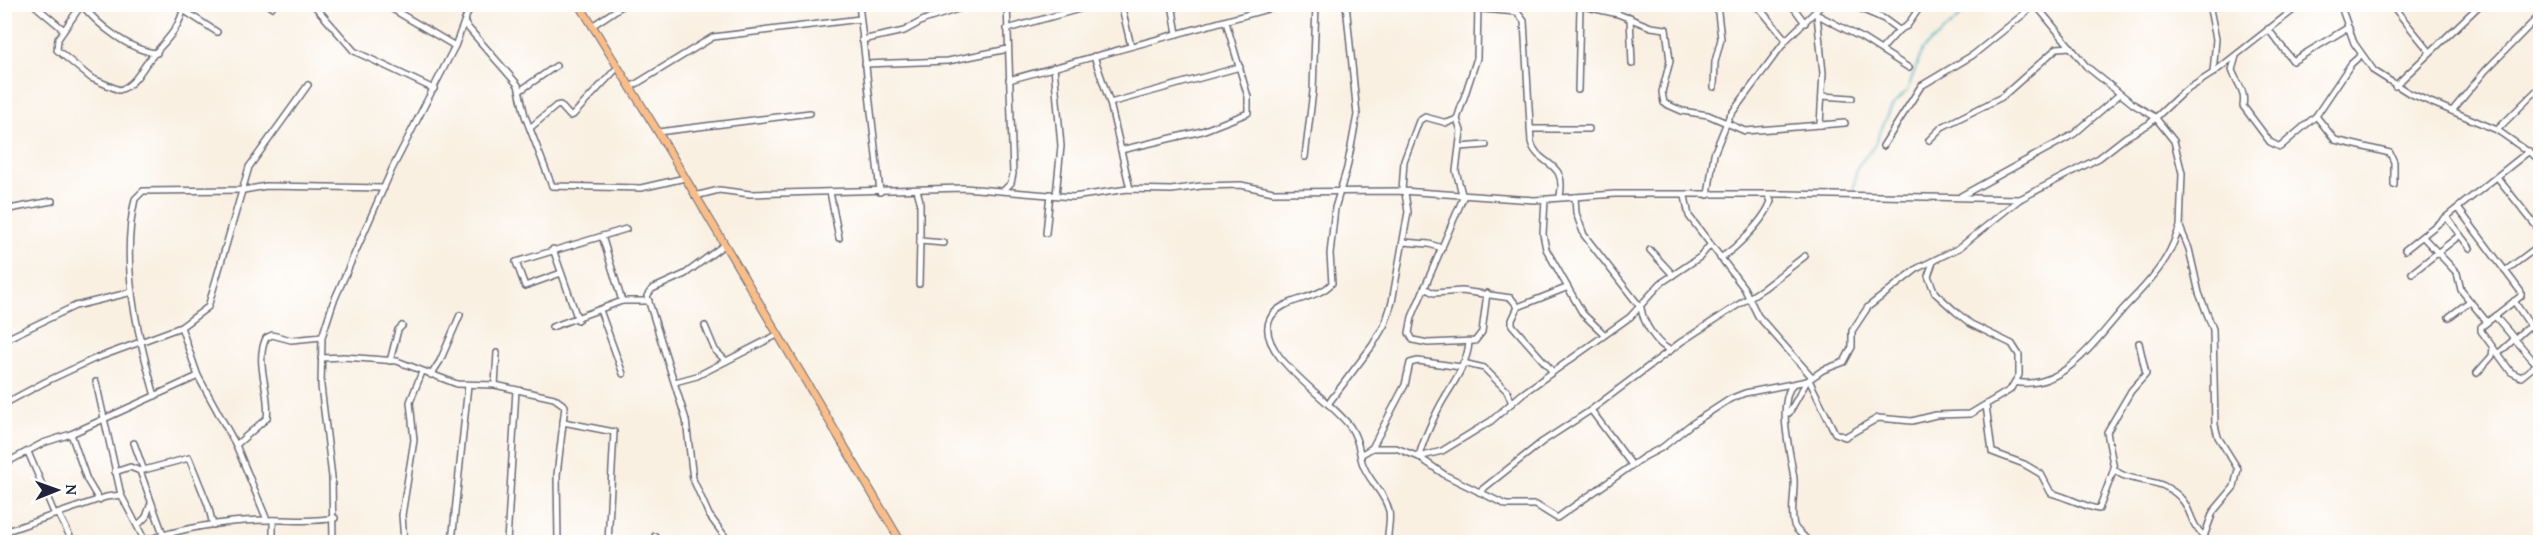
<svg xmlns="http://www.w3.org/2000/svg" width="2545" height="547" viewBox="0 0 2545 547" font-family="'Gentium Book Plus',serif">
<style>
.lines{fill:none;stroke-linecap:round;stroke-linejoin:round}
.stream{stroke:#3da9bd;stroke-width:1.5}
.minor-casing{stroke:#6d6a75;stroke-width:8}
.major-casing{stroke:#6d6a75;stroke-width:9}
.minor{stroke:#fff;stroke-width:5}
.major{stroke:#f8bd89;stroke-width:7}
</style>
<rect width="100%" height="100%" fill="#fff"/>
<filter id="ink" filterUnits="userSpaceOnUse"><feTurbulence type="fractalNoise" baseFrequency=".0167" numOctaves="2"/><feDisplacementMap in="SourceGraphic" scale="12" xChannelSelector="R" yChannelSelector="G"/><feConvolveMatrix kernelMatrix="1 2 1 2 8 2 1 2 1" color-interpolation-filters="sRGB"/></filter>
<filter id="wash" filterUnits="userSpaceOnUse"><feTurbulence type="fractalNoise" baseFrequency=".008" numOctaves="4" result="noise"/><feDisplacementMap in="SourceGraphic" scale="24" xChannelSelector="R" yChannelSelector="G"/><feGaussianBlur stdDeviation="1.35" result="paint"/><feColorMatrix in="noise" values="0 0 0 0 0 0 0 0 0 0 0 0 0 0 0 0 0 1.4 0 .05"/><feComposite in="paint" operator="in"/></filter>
<g filter="url(#wash)">
<rect width="100%" height="100%" fill="#f9f0e2"/>
<g class="lines">
<polyline class="stream" points="1853,191 1857,167 1874,146 1892,106 1907,91 1923,49 1966,12 1969,4"/>
</g>
</g>
<g filter="url(#ink)">
<g class="lines">
<defs>
<g id="minor">
<polyline points="33,4 64,30"/>
<path d="M82 4 58 39 57 50 91 78 119 90C132 87 139 74 146 64 163 42 178 34 185 4"/>
<polyline points="174,4 217,32"/>
<polyline points="267,4 272,7"/>
<polyline points="313,4 354,51 434,89"/>
<polyline points="384,4 455,46"/>
<polyline points="859,4 880,192"/>
<polyline points="1121,4 1131,46"/>
<polyline points="1172,4 1177,34"/>
<path d="M1346 4 1357 115 1347 168 1335 208 1330 254 1332 283C1317 301 1281 297 1270 319 1253 354 1335 402 1351 428 1360 443 1358 448 1362 462 1367 480 1385 492 1389 511 1391 522 1387 531 1388 542"/>
<path d="M1355 4 1447 6 1517 12 1524 21 1531 142C1538 167 1567 159 1560 196"/>
<polyline points="1478,4 1477,58 1457,119 1461,131 1456,171 1463,198 1412,317 1409,333 1413,340 1428,343 1475,341 1482,332 1487,293"/>
<polyline points="1574,4 1618,14 1651,27 1666,29 1670,61 1662,92 1664,103 1682,111 1708,115 1745,131 1845,123"/>
<polyline points="1753,4 1761,10 1786,40"/>
<polyline points="1791,4 1805,23"/>
<polyline points="1850,4 1884,19 1899,30"/>
<polyline points="2035,4 2086,66 2133,104 2155,117 2174,141 2182,173 2180,227 2189,249 2199,293 2213,329 2215,425 2218,437 2238,469 2234,487 2213,512 2202,542"/>
<polyline points="2209,4 2216,39 2213,73"/>
<polyline points="2340,4 2354,43 2374,71 2409,93 2497,130 2540,160"/>
<polyline points="2391,4 2430,52"/>
<path d="M82 5C98 25 130 51 157 53"/>
<polyline points="1816,14 1862,38 1909,68"/>
<polyline points="1817,15 1823,73 1820,125"/>
<polyline points="1630,17 1632,64"/>
<polyline points="464,23 518,85 525,116 552,186 641,188 685,178"/>
<polyline points="592,26 625,4"/>
<polyline points="1007,29 1098,4"/>
<polyline points="2268,29 2293,61 2349,27"/>
<polyline points="862,40 904,31 924,20 973,4"/>
<polyline points="1881,50 1899,30 1907,26 1922,4"/>
<polyline points="1094,56 1110,103 1130,189"/>
<path d="M2236 56 2232 70C2237 84 2246 90 2243 106L2270 142 2280 147 2316 116 2351 64 2361 55"/>
<polyline points="865,64 948,61 1008,49"/>
<polyline points="1054,67 1061,146 1056,195"/>
<polyline points="1009,80 1286,4"/>
<polyline points="2395,86 2481,4"/>
<polyline points="631,87 713,37 860,19"/>
<polyline points="1714,87 1715,62 1721,39 1717,4"/>
<polyline points="521,90 556,66"/>
<polyline points="1578,90 1580,8"/>
<polyline points="1822,96 1852,98"/>
<polyline points="1110,103 1240,67"/>
<polyline points="2452,111 2486,70 2540,15"/>
<polyline points="2316,116 2335,140 2390,153 2394,162 2394,185"/>
<polyline points="530,128 556,106 560,105 570,116 573,115 618,67"/>
<polyline points="1530,129 1589,129"/>
<polyline points="2497,130 2540,87"/>
<polyline points="658,132 810,113"/>
<polyline points="1929,140 1942,127 2002,97 2057,48 2071,47"/>
<polyline points="1883,146 1921,86 1973,55 2035,5"/>
<polyline points="1460,147 1486,145"/>
<polyline points="1121,150 1202,131 1248,113 1248,97 1226,22"/>
<polyline points="1305,157 1313,91 1316,4"/>
<polyline points="2497,177 2540,231"/>
<polyline points="917,190 920,201 920,241 944,243"/>
<polyline points="1004,190 1011,183 1013,174 1007,4"/>
<polyline points="1402,191 1404,161 1419,121 1425,117 1447,123 1457,119"/>
<polyline points="830,192 839,238"/>
<polyline points="1708,195 1714,154 1729,117 1786,40 1823,4"/>
<polyline points="695,196 719,190 750,194 964,188 1073,197 1128,189 1171,190 1201,186 1241,185 1273,192 1402,191 1534,200 1615,194 1786,194 2020,199"/>
<polyline points="1685,196 1689,216 1744,288 1758,316 1812,377"/>
<polyline points="1961,196 2074,134 2120,94"/>
<path d="M1575 197 1576 213 1584 235 1641 308C1643 322 1657 346 1671 350"/>
<polyline points="1545,200 1543,234 1546,249 1583,314 1604,334"/>
<polyline points="2458,208 2521,292 2521,296 2481,327 2481,331 2511,372 2521,377 2537,364"/>
<polyline points="4,210 52,201"/>
<polyline points="2447,218 2470,248"/>
<polyline points="1046,233 1050,194"/>
<polyline points="602,236 622,301"/>
<polyline points="2423,237 2457,273 2461,290 2487,322"/>
<polyline points="1403,242 1429,244 1442,248"/>
<polyline points="724,245 685,274 652,289 647,296 686,420 693,479 709,515 729,542"/>
<polyline points="553,249 578,320"/>
<polyline points="1650,250 1673,275"/>
<polyline points="2405,250 2529,151"/>
<path d="M1720 258C1736 249 1766 218 1771 201L1768 195"/>
<polyline points="2505,271 2540,245"/>
<polyline points="561,273 525,286 516,262 626,229"/>
<polyline points="2412,273 2460,235"/>
<polyline points="919,284 920,241"/>
<polyline points="1424,288 1434,293 1462,291 1511,298 1518,307 1512,320 1512,325 1553,372"/>
<polyline points="2514,301 2540,340"/>
<polyline points="1518,307 1566,288"/>
<polyline points="600,310 623,374"/>
<polyline points="2495,316 2531,358 2537,364 2540,360"/>
<polyline points="2449,317 2470,301"/>
<polyline points="705,326 715,350 726,361"/>
<polyline points="181,327 198,376"/>
<polyline points="552,327 622,301 649,301"/>
<polyline points="4,340 75,306 132,292"/>
<path d="M1469 342C1468 361 1455 381 1445 397 1437 410 1422 442 1419 457L1442 451 1491 421 1522 394 1630 317 1661 283 1700 257 1710 245"/>
<polyline points="2499,353 2530,325"/>
<polyline points="321,358 344,357 397,361 457,384 495,385 497,353"/>
<polyline points="390,361 398,330 402,326"/>
<polyline points="1463,363 1484,368 1507,391 1512,403"/>
<polyline points="2477,373 2492,356 2493,348"/>
<polyline points="431,375 440,361 460,315"/>
<polyline points="1809,380 1835,433 1845,437 1878,418 1912,421 1936,415 1970,414 2010,390 2019,375 2019,355 2012,344 1971,324 1956,312 1935,293 1928,276 1933,262"/>
<polyline points="96,382 121,495"/>
<polyline points="675,382 697,376 777,335"/>
<path d="M2015 382C2063 392 2098 337 2125 307 2139 292 2153 279 2164 261 2171 251 2175 239 2180 227"/>
<polyline points="495,385 554,398 565,406 557,475 558,542"/>
<path d="M1792 385C1777 407 1791 454 1794 479 1795 494 1790 511 1794 525 1796 532 1805 535 1808 542"/>
<path d="M155 396C137 333 120 264 135 199L143 191 244 190 266 186 384 188"/>
<polyline points="4,404 45,382 94,359 181,327 208,307 249,167 308,85"/>
<polyline points="1328,404 1372,346 1385,324 1392,302 1408,212 1405,193"/>
<path d="M1986 405 1992 452 2024 464 2041 474 2051 493C2061 495 2094 510 2099 509L2114 469 2107 432 2131 391 2146 374 2139 343"/>
<polyline points="1591,410 1632,465"/>
<polyline points="1789,413 1807,381"/>
<polyline points="563,422 614,432 608,542"/>
<polyline points="71,434 87,480 99,500"/>
<polyline points="134,443 143,468"/>
<path d="M236 445 267 418C271 392 254 363 266 338L272 335 291 340 322 337"/>
<polyline points="1372,448 1405,385 1410,363 1418,361 1461,367"/>
<polyline points="28,452 55,515"/>
<polyline points="1362,454 1372,448 1396,448 1419,457 1445,475 1506,505 1536,505 1557,518 1644,457 1663,447 1690,425 1730,399 1745,393 1807,381 1823,370 1844,362 1852,347 1852,331 1868,307 1918,268 1959,248 2020,199 2099,158 2126,137 2149,124 2182,93 2213,73 2301,4"/>
<polyline points="4,464 43,443 71,434 198,376 236,445 267,520"/>
<path d="M2114 469C2125 481 2149 479 2164 486 2196 502 2185 521 2205 537"/>
<polyline points="140,471 189,458 208,505 213,525"/>
<polyline points="115,472 130,467 140,471 166,542"/>
<polyline points="1479,492 1542,442 1591,410 1681,342 1764,288 1805,256"/>
<polyline points="59,515 73,542"/>
<polyline points="138,525 146,517 151,503"/>
<polyline points="4,532 106,497 121,495 145,541"/>
<path d="M141 542C179 529 224 521 265 520 289 519 311 523 335 518"/>
<polyline points="273,542 273,520"/>
<polyline points="333,542 332,477 321,386 322,337 333,303 392,169 455,46 471,4"/>
<polyline points="404,542 402,515 414,440 410,402 422,372"/>
<polyline points="452,542 468,385"/>
<polyline points="507,542 516,390"/>
<polyline points="655,542 655,536"/>
</g>
<polyline id="major" points="579,4 658,132 901,542"/>
</defs>
<use href="#minor" class="minor-casing"/>
<use href="#major" class="major-casing"/>
<use href="#minor" class="minor"/>
<use href="#major" class="major"/>
</g>
</g>
<rect width="2545" height="547" fill="none" stroke="#fff" stroke-width="24"/>
<g transform="translate(57 490) rotate(89)" stroke="#ffffff" stroke-width="4.5" paint-order="stroke">
<path d="M0-4.5L10 22L0 15L-10 22Z" fill="#22223b"/>
<text y="-9" font-size="16" font-weight="bold" text-anchor="middle" fill="#22223b">N</text>
</g>
</svg>
